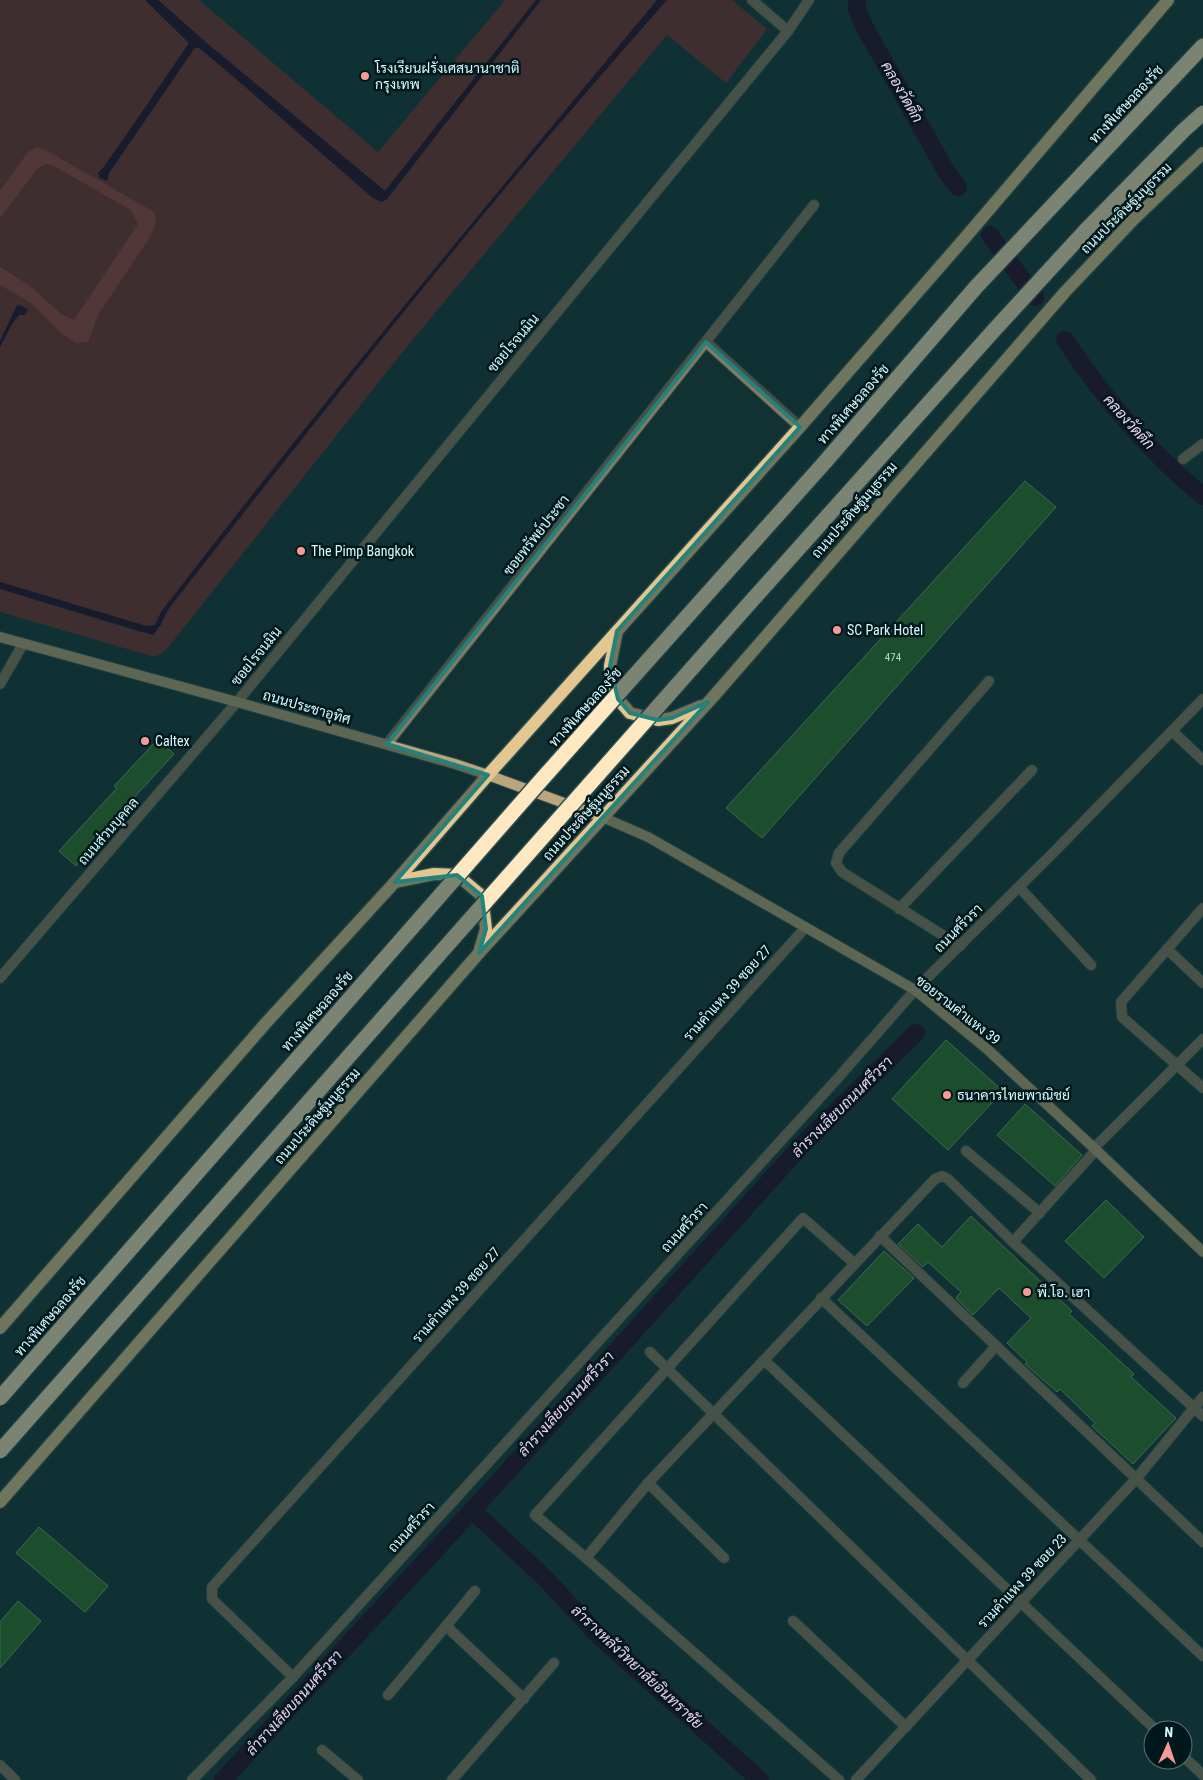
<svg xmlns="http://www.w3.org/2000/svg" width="1203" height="1780" viewBox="0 0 1203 1780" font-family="'Roboto Condensed',Sarabun,sans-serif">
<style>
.green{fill:#752a2b}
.forest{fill:#a03f3f}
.water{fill:#200224}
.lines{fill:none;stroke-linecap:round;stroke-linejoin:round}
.canal{stroke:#200224;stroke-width:18}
.building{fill:#2a7127;stroke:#79a975}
.minor-casing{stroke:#2d4d4f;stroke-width:12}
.tertiary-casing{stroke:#2d4d4f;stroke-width:12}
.secondary-casing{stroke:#2d4d4f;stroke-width:12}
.primary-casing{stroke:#2d4d4f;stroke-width:15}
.motorway-casing{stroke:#2d4d4f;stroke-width:18}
.minor{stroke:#87795f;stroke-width:10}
.tertiary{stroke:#87795f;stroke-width:10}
.secondary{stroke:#bba57b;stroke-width:10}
.primary{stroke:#e4c790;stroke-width:12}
.motorway{stroke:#fde8c1;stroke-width:15}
.motorway-bridge-casing{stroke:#2d4d4f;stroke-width:18;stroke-linecap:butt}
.motorway-bridge{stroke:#fde8c1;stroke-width:15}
.marked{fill:none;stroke:#23837c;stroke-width:4;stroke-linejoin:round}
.poi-dot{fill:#f59b97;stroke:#00181b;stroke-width:2}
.labels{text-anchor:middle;stroke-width:5;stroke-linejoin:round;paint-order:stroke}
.number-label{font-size:11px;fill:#abd8c8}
.poi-label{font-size:14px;fill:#d6fafd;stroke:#00181b;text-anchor:start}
.street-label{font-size:14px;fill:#d6fafd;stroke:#00181b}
.water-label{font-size:15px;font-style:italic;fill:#f1cff6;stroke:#00181b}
</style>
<rect width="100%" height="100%" fill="#113133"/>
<g class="green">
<path d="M0 0H145L189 43 127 134 103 168 98 173 100 178 107 181 109 173 194 49 198 47 228 72 373 198 387 199 541 0H657C489 202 321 404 161 612L155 625 146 626 0 582V347L12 324 19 315 17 306 0 341Z"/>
<polygon points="158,0 199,0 378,152 505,0 536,0 385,191 209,45"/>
<path d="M667 0H732L767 29 726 83 667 35 409 344 166 650 155 657 0 612V589L141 632 161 626 164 615 173 603C333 399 494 194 667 0Z"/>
</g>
<polygon class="forest" points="37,147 51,153 154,212 156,223 150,237 98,315 88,342 76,343 62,334 31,303 0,285 0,267 29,285 61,314 74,320 138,224 131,210 52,165 45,164 38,168 0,218 0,191 28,152"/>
<g class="water">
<polygon points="145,0 158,0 209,45 385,191 536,0 541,0 387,199 382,202 373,198 228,72 198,47 194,49 109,173 107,181 100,178 98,173 103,168 127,134 189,43"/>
<path d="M657 0H667C494 194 333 399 173 603 165 613 162 625 153 635L0 589V582L146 626 155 625 161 612C321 404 489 202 657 0Z"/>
<polygon points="17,305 22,306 28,310 25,315 19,315 12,324 0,347 0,341"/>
</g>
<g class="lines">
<g class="canal">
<polyline points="857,0 857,10 865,28 946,171 958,187"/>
<polyline points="990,235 1035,297"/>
<path d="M1065 340C1104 398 1149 452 1203 496"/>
<polyline points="472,1510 546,1579 596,1633 760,1780"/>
<polyline points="223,1780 500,1480 802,1145 916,1033"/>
</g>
</g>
<g class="building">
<polygon points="1025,481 1056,507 762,838 726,808"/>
<polygon points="158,739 174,754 117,816 119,818 76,866 59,851 117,788 114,786"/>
<polygon points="946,1040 1003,1091 948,1150 892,1099"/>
<polygon points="1025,1104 1082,1155 1055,1186 997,1135"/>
<polygon points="1106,1200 1144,1237 1104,1278 1065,1241"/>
<polygon points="971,1216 1072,1311 1069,1314 1134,1374 1131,1377 1176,1418 1133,1464 1092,1426 1095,1423 1060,1389 1057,1392 1025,1364 1027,1362 1007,1343 1031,1318 999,1288 973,1315 956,1298 961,1292 928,1262 923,1267 898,1244 918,1224 942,1247"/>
<polygon points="884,1251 914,1278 867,1326 838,1300"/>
<polygon points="39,1527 108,1586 85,1612 16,1553"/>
<polygon points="18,1601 41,1621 0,1668 0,1622"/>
</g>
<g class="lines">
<defs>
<g id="minor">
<polyline points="752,0 788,31"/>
<polyline points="706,342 800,427"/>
<polyline points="1183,459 1203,444"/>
<polyline points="0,684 23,644"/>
<polyline points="1172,731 1203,760"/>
<polyline points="387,744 814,205"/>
<polyline points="1019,887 1091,965"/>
<polyline points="1203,908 1121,1002 1122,1017 1203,1088"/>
<polyline points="899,909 1032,770"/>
<polyline points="960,946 842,872 836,863 839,853 989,681"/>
<polyline points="1167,949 1203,983"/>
<polyline points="0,978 237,702 788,31 809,0"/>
<polyline points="1094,1148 1203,1039"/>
<polyline points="966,1151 1040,1213"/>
<polyline points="880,1236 1203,1542"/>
<polyline points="1013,1242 1096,1150"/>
<polyline points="821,1298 1203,1656"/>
<polyline points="650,1352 1091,1780"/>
<polyline points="764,1360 1156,1730"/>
<polyline points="963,1383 996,1346"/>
<polyline points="648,1483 724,1558"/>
<polyline points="586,1558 535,1515 803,1218 854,1263"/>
<polyline points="475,1591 446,1626 524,1699"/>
<polyline points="793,1621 906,1727"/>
<polyline points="293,1677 212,1599 212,1587 805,928"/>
<polyline points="388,1695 446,1626"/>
<polyline points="322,1750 358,1780"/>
<polyline points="1183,1756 1203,1775"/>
<polyline points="452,1780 554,1663"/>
<polyline points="839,1780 586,1558 648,1483 935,1179 942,1176 948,1179 1013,1242 1203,1416"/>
<polyline points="856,1780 1136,1479 1203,1397"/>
</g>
<g id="tertiary">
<polyline points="0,1765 15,1780"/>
<polyline points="192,1780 293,1677 838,1078 915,990 1056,850 1203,699"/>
</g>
<polyline id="secondary" points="0,637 237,702 455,764 488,775 602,817 648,837 915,990 987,1049 1094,1148 1203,1252"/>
<g id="primary">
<polyline points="617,632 610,666 611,683 618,699 630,713 658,720 672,718 701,706"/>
<polyline points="395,882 434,874 457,875 482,896 486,929 480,949"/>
<polyline points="0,1328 265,1024 395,882 488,775 800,427 964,239 1168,0"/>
<polyline points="0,1502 479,953 713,697 1065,292 1134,219 1203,153"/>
</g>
<polyline id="motorway" points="825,462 976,287 1203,46"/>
</defs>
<use href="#minor" class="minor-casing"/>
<use href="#tertiary" class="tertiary-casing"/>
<use href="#secondary" class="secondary-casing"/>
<use href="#primary" class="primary-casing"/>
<use href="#motorway" class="motorway-casing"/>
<use href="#minor" class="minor"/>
<use href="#tertiary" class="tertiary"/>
<use href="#secondary" class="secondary"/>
<use href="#primary" class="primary"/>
<use href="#motorway" class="motorway"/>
<defs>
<g id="motorway-bridge">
<polyline points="0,1398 543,778 825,462"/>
<polyline points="0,1451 747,606 996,328 1086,230 1184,130 1203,113"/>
</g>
</defs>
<use href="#motorway-bridge" class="motorway-bridge-casing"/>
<use href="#motorway-bridge" class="motorway-bridge"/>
</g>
<path d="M0 0H1203V1780H0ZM706 342 800 427 617 631 610 666 618 699 630 713 658 720 672 718 708 702 479 953 486 929 482 896 457 875 395 882 488 775 387 744Z" fill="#113133" fill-opacity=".55" fill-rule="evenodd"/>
<path class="marked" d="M706 342 800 427 617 631 610 666 618 699 630 713 658 720 672 718 708 702 479 953 486 929 482 896 457 875 395 882 488 775 387 744Z"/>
<g class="poi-dot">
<circle cx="365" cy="76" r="5"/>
<circle cx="301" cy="551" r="5"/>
<circle cx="837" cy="630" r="5"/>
<circle cx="145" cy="741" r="5"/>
<circle cx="947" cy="1095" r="5"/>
<circle cx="1027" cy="1292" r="5"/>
</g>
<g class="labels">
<g class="number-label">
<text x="893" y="661">474</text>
</g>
<g class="poi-label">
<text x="375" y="73">โรงเรียนฝรั่งเศสนานาชาติ<tspan x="375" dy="16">กรุงเทพ</tspan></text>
<text x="311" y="556">The Pimp Bangkok</text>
<text x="847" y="635">SC Park Hotel</text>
<text x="155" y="746">Caltex</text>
<text x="957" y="1100">ธนาคารไทยพาณิชย์</text>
<text x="1037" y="1297">พี.โอ. เฮา</text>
</g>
<g class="street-label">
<text transform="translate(1126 104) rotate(-47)" y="5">ทางพิเศษฉลองรัช</text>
<text transform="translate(1126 208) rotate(-45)" y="5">ถนนประดิษฐ์มนูธรรม</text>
<text transform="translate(513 343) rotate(-50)" y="5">ซอยโรจนมิน</text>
<text transform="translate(853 404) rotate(-49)" y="5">ทางพิเศษฉลองรัช</text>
<text transform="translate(854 510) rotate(-49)" y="5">ถนนประดิษฐ์มนูธรรม</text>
<text transform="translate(536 535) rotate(-52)" y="5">ซอยทรัพย์ประชา</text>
<text transform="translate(256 656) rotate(-51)" y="5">ซอยโรจนมิน</text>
<text transform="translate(307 707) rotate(16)" y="5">ถนนประชาอุทิศ</text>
<text transform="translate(585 707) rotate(-48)" y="5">ทางพิเศษฉลองรัช</text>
<text transform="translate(586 813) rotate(-48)" y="5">ถนนประดิษฐ์มนูธรรม</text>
<text transform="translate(108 831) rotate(-49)" y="5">ถนนส่วนบุคคล</text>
<text transform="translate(958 928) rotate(-45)" y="5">ถนนศรีวรา</text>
<text transform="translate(727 993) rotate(-48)" y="5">รามคำแหง 39 ซอย 27</text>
<text transform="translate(958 1010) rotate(38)" y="5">ซอยรามคำแหง 39</text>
<text transform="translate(317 1011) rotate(-49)" y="5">ทางพิเศษฉลองรัช</text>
<text transform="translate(317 1116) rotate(-49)" y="5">ถนนประดิษฐ์มนูธรรม</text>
<text transform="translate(684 1227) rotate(-48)" y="5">ถนนศรีวรา</text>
<text transform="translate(456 1295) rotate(-48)" y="5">รามคำแหง 39 ซอย 27</text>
<text transform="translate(50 1316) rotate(-49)" y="5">ทางพิเศษฉลองรัช</text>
<text transform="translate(411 1527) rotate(-48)" y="5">ถนนศรีวรา</text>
<text transform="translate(1022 1581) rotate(-47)" y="5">รามคำแหง 39 ซอย 23</text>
</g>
<g class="water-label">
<text transform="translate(902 92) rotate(60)" y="5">คลองวัดตึก</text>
<text transform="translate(1129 422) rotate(48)" y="5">คลองวัดตึก</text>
<text transform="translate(842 1107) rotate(-45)" y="5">ลำรางเลียบถนนศรีวรา</text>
<text transform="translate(566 1404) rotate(-48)" y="5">ลำรางเลียบถนนศรีวรา</text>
<text transform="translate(637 1667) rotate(43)" y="5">ลำรางหลังวิทยาลัยอินทราชัย</text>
<text transform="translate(294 1703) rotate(-48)" y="5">ลำรางเลียบถนนศรีวรา</text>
</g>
</g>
<g transform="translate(1168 1745) rotate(3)"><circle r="24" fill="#00181b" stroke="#567275"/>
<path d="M0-4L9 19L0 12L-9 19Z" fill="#f59b97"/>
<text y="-8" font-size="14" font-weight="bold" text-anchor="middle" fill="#d6fafd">N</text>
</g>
</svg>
